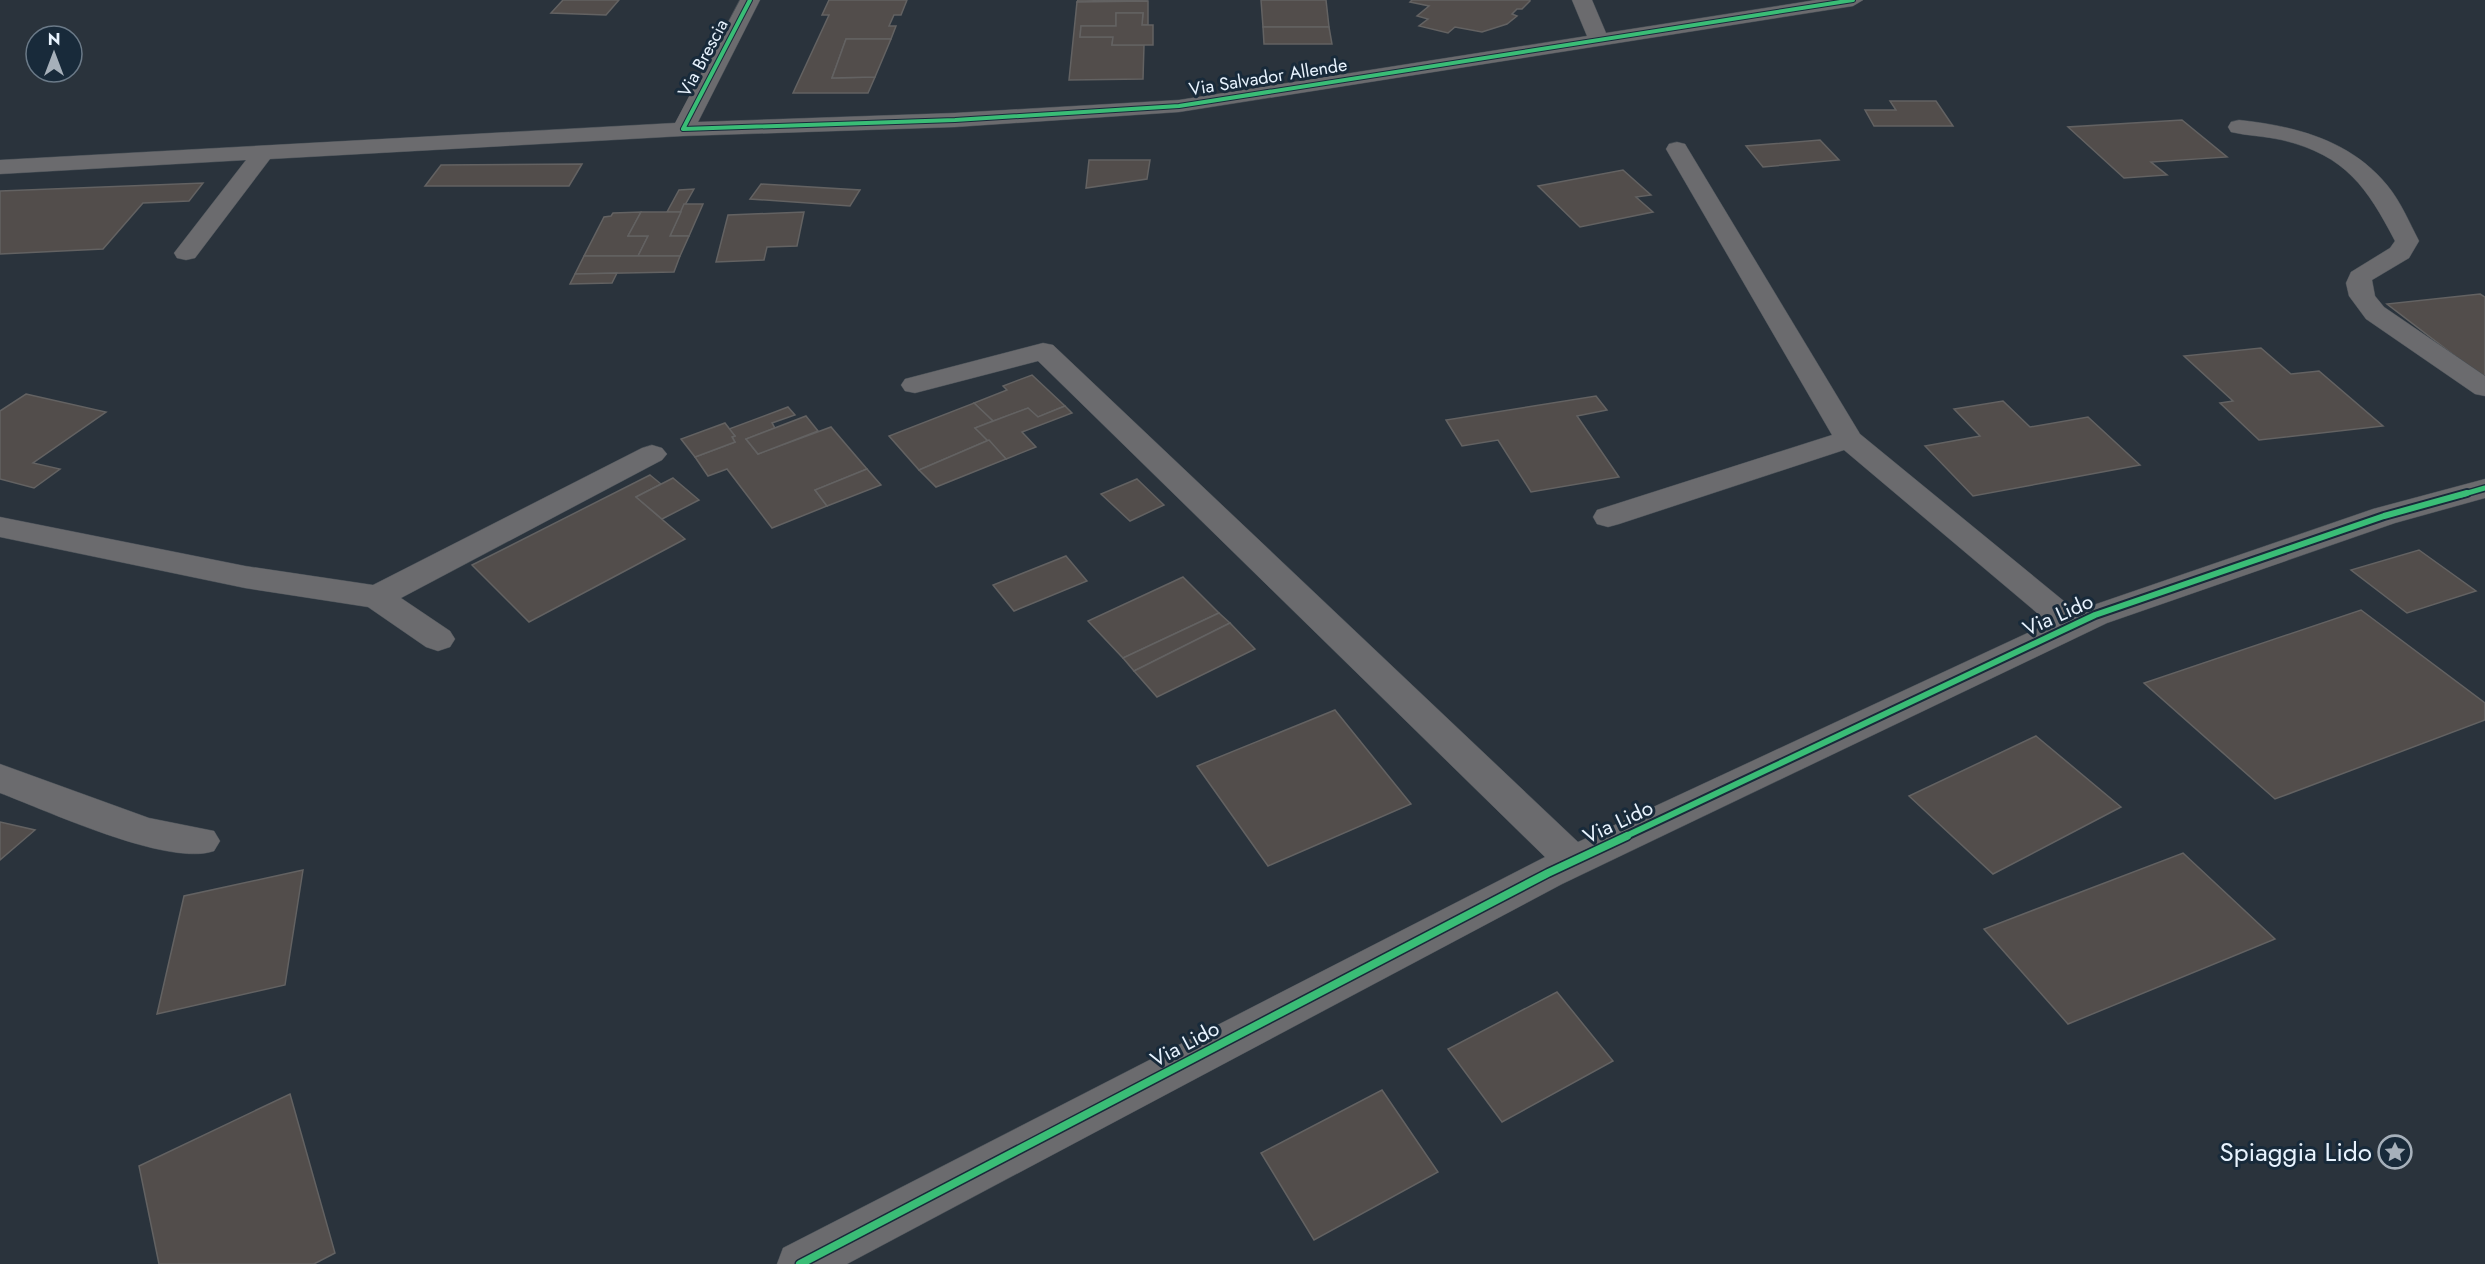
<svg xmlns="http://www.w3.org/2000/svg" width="2485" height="1264" viewBox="0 0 2485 1264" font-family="Jost,sans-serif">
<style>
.building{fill:#524d4b;stroke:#636262;stroke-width:1.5}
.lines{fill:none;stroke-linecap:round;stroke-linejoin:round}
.minor-casing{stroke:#464e55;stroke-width:1}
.minor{fill:#6b6b6e;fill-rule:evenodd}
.cycleway-far3-casing{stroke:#182a3a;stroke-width:6}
.cycleway-far2-casing{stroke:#182a3a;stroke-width:8}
.cycleway-far1-casing{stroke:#182a3a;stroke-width:10}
.cycleway-casing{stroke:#182a3a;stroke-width:11}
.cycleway-far3{stroke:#3abd76;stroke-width:4}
.cycleway-far2{stroke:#3abd76;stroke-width:5}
.cycleway-far1{stroke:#3abd76;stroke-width:6}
.cycleway{stroke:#3abd76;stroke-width:8}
.labels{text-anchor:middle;stroke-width:6;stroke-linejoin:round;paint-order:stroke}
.far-street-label{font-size:18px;fill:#e8f3fe;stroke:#182a3a}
.street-label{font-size:21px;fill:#e8f3fe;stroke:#182a3a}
.near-poi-label{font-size:26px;fill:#e8f3fe;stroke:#182a3a;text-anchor:end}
</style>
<rect width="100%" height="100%" fill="#2a333c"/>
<g class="building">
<polygon points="563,0 619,0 606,15 551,13"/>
<polygon points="829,0 907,0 901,15 894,15 889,26 896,26 891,39 846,39 832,78 875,77 868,93 793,93 829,15 822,15"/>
<polygon points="1078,0 1148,0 1077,2"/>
<polygon points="1261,0 1326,0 1329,27 1263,27"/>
<polygon points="1412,0 1530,0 1530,1 1522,9 1517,9 1512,14 1517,16 1507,24 1482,32 1455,27 1448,33 1419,26 1428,19 1417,16 1429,6 1410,2"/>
<polygon points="1148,1 1148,25 1142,25 1143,13 1116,13 1116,26 1081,26 1080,37 1113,37 1112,45 1144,45 1143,79 1069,80 1077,2"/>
<polygon points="1116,13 1143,13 1142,25 1153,25 1153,45 1112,45 1113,37 1080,37 1081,26 1116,26"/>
<polygon points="1263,27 1329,27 1332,44 1264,44"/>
<polygon points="846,39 891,39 875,77 832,78"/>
<polygon points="1890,101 1936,101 1953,126 1874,126 1865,110 1896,110"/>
<polygon points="2182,120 2227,157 2151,162 2167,175 2124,178 2068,127"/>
<polygon points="1820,140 1839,160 1763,167 1746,146"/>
<polygon points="1089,160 1150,160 1147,179 1086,188"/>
<polygon points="582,164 569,186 425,186 441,165"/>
<polygon points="1623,170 1651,195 1636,197 1653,212 1580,227 1538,186"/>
<polygon points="203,183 189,201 143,203 103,249 0,254 0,191"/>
<polygon points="761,184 860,190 850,206 750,199"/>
<polygon points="694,189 681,212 667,212 679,190"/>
<polygon points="684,204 703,204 689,236 670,236"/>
<polygon points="641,212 628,236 648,236 638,256 584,256 604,217 611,216 613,213"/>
<polygon points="641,212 681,212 670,236 689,236 680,256 638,256 648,236 628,236"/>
<polygon points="804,212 797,246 767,247 764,260 716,262 728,215"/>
<polygon points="584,256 680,256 674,272 575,274"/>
<polygon points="617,273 612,283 570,284 575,274"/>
<polygon points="2480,294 2485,297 2485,379 2387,304"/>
<polygon points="2261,348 2291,374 2319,371 2383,426 2259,440 2220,403 2233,401 2184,356"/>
<polygon points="1032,375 1065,406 1038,417 1028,408 993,421 974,403 1007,390 1003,386"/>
<polygon points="26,394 106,412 33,463 60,469 34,488 0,479 0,411"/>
<polygon points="1596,396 1607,410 1577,416 1619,477 1531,492 1498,440 1462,446 1446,420"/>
<polygon points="2003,401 2030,427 2088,417 2140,465 1973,496 1925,446 1980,436 1954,409"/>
<polygon points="974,403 993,421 975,428 989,440 919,470 889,436"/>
<polygon points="1065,406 1072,413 1022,432 1036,447 1006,459 975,428 1028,408 1038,417"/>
<polygon points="788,407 795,415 772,423 775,428 746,439 758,454 831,427 867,469 815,490 827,506 772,528 727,469 708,476 695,457 735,442 732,437 735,436 729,429"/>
<polygon points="806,416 818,431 758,454 746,439"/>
<polygon points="725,423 735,436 732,437 735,442 695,457 681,439"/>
<polygon points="989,440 1006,459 936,487 919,470"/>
<polygon points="867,469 881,485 827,506 815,490"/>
<polygon points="650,475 661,484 636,497 685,539 529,622 472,565"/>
<polygon points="673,478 699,500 662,519 636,497"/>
<polygon points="1137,479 1164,505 1130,521 1101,494"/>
<polygon points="2419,550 2476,591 2407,613 2351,570"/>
<polygon points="1066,556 1087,581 1014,611 993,585"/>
<polygon points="1183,577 1219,613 1123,658 1088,621"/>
<polygon points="2361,610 2485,703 2485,720 2275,799 2144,683"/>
<polygon points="1219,613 1230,623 1134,671 1123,658"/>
<polygon points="1230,623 1255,649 1157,697 1134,671"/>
<polygon points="1335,710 1411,804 1268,866 1197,766"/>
<polygon points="2036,736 2121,807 1993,874 1909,796"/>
<polygon points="0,822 35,830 0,860"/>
<polygon points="2183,853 2275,939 2068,1024 1984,929"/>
<polygon points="303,870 285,985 157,1014 184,896"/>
<polygon points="1557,992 1613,1061 1502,1122 1448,1049"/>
<polygon points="1382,1090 1438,1172 1314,1240 1261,1153"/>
<polygon points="290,1094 335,1253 314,1264 159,1264 139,1166"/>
</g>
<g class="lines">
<defs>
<g id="minor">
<polygon points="740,0 760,0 698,122 955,113 1179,100 1587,36 1572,0 1592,0 1606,33 1816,0 1863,0 1853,6 1179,112 955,127 683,136 270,159 195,258 186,260 177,258 174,253 246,160 0,174 0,160 675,123"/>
<path d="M2239 120C2295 126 2350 140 2387 185 2401 202 2409 222 2419 241L2409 258 2372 280 2375 296 2384 307 2485 376V396L2475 394 2366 319 2349 296 2346 283 2351 272 2390 248 2395 241C2367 187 2345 155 2282 140 2265 136 2248 136 2231 132L2228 127 2231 122Z"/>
<polygon points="1677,142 1685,144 1688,149 1860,434 2076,611 2373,509 2485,479 2485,498 2395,523 2107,623 1562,884 847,1264 777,1264 783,1248 1545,857 1038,361 915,393 905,391 901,385 905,379 1043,343 1053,345 1578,842 2049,623 1844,450 1619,524 1608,527 1597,524 1593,517 1597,510 1832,435 1666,149 1669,144"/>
<polygon points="652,445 662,448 667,454 662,460 401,598 450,631 455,639 450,647 438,651 426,647 368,607 245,588 0,537 0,517 245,566 373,585 642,448"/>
<path d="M0 764 149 818 214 831 220 841 214 851C168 867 48 811 0 793Z"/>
</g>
</defs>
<use href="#minor" class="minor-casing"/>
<use href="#minor" class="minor"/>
<defs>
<polyline id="cycleway-far3" points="750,0 683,129 955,120 1179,106 1853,0"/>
<polyline id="cycleway-far2" points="2461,495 2485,488"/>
<polyline id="cycleway-far1" points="1624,837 2095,615 2384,516 2467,493"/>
<polyline id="cycleway" points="800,1264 1548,873 1627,836"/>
</defs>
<use href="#cycleway-far3" class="cycleway-far3-casing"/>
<use href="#cycleway-far2" class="cycleway-far2-casing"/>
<use href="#cycleway-far1" class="cycleway-far1-casing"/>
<use href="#cycleway" class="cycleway-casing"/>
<use href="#cycleway-far3" class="cycleway-far3"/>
<use href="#cycleway-far2" class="cycleway-far2"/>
<use href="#cycleway-far1" class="cycleway-far1"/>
<use href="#cycleway" class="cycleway"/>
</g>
<defs>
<symbol id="sight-ring" viewBox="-11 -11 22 22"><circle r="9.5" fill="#182a3a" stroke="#a6b0ba" stroke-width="1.5"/><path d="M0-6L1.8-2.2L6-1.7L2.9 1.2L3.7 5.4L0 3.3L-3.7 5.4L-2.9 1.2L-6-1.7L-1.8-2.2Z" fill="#a6b0ba"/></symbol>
</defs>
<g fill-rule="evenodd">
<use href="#sight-ring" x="2376" y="1133" width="38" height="38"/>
</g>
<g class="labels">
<g class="far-street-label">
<text transform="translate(703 58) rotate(-62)" y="6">Via Brescia</text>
<text transform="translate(1268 77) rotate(-9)" y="6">Via Salvador Allende</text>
</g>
<g class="street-label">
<text transform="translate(2058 615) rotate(-24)" y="7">Via Lido</text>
<text transform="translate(1618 822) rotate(-25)" y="7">Via Lido</text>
<text transform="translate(1185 1044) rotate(-28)" y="7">Via Lido</text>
</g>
<g class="near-poi-label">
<text x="2372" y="1161">Spiaggia Lido</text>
</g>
</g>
<g transform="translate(54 54)"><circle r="28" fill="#182a3a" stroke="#6b7a88" stroke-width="1.5"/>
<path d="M0-4.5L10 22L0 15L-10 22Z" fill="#a6b0ba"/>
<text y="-9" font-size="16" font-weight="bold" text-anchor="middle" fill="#e8f3fe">N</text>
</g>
</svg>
